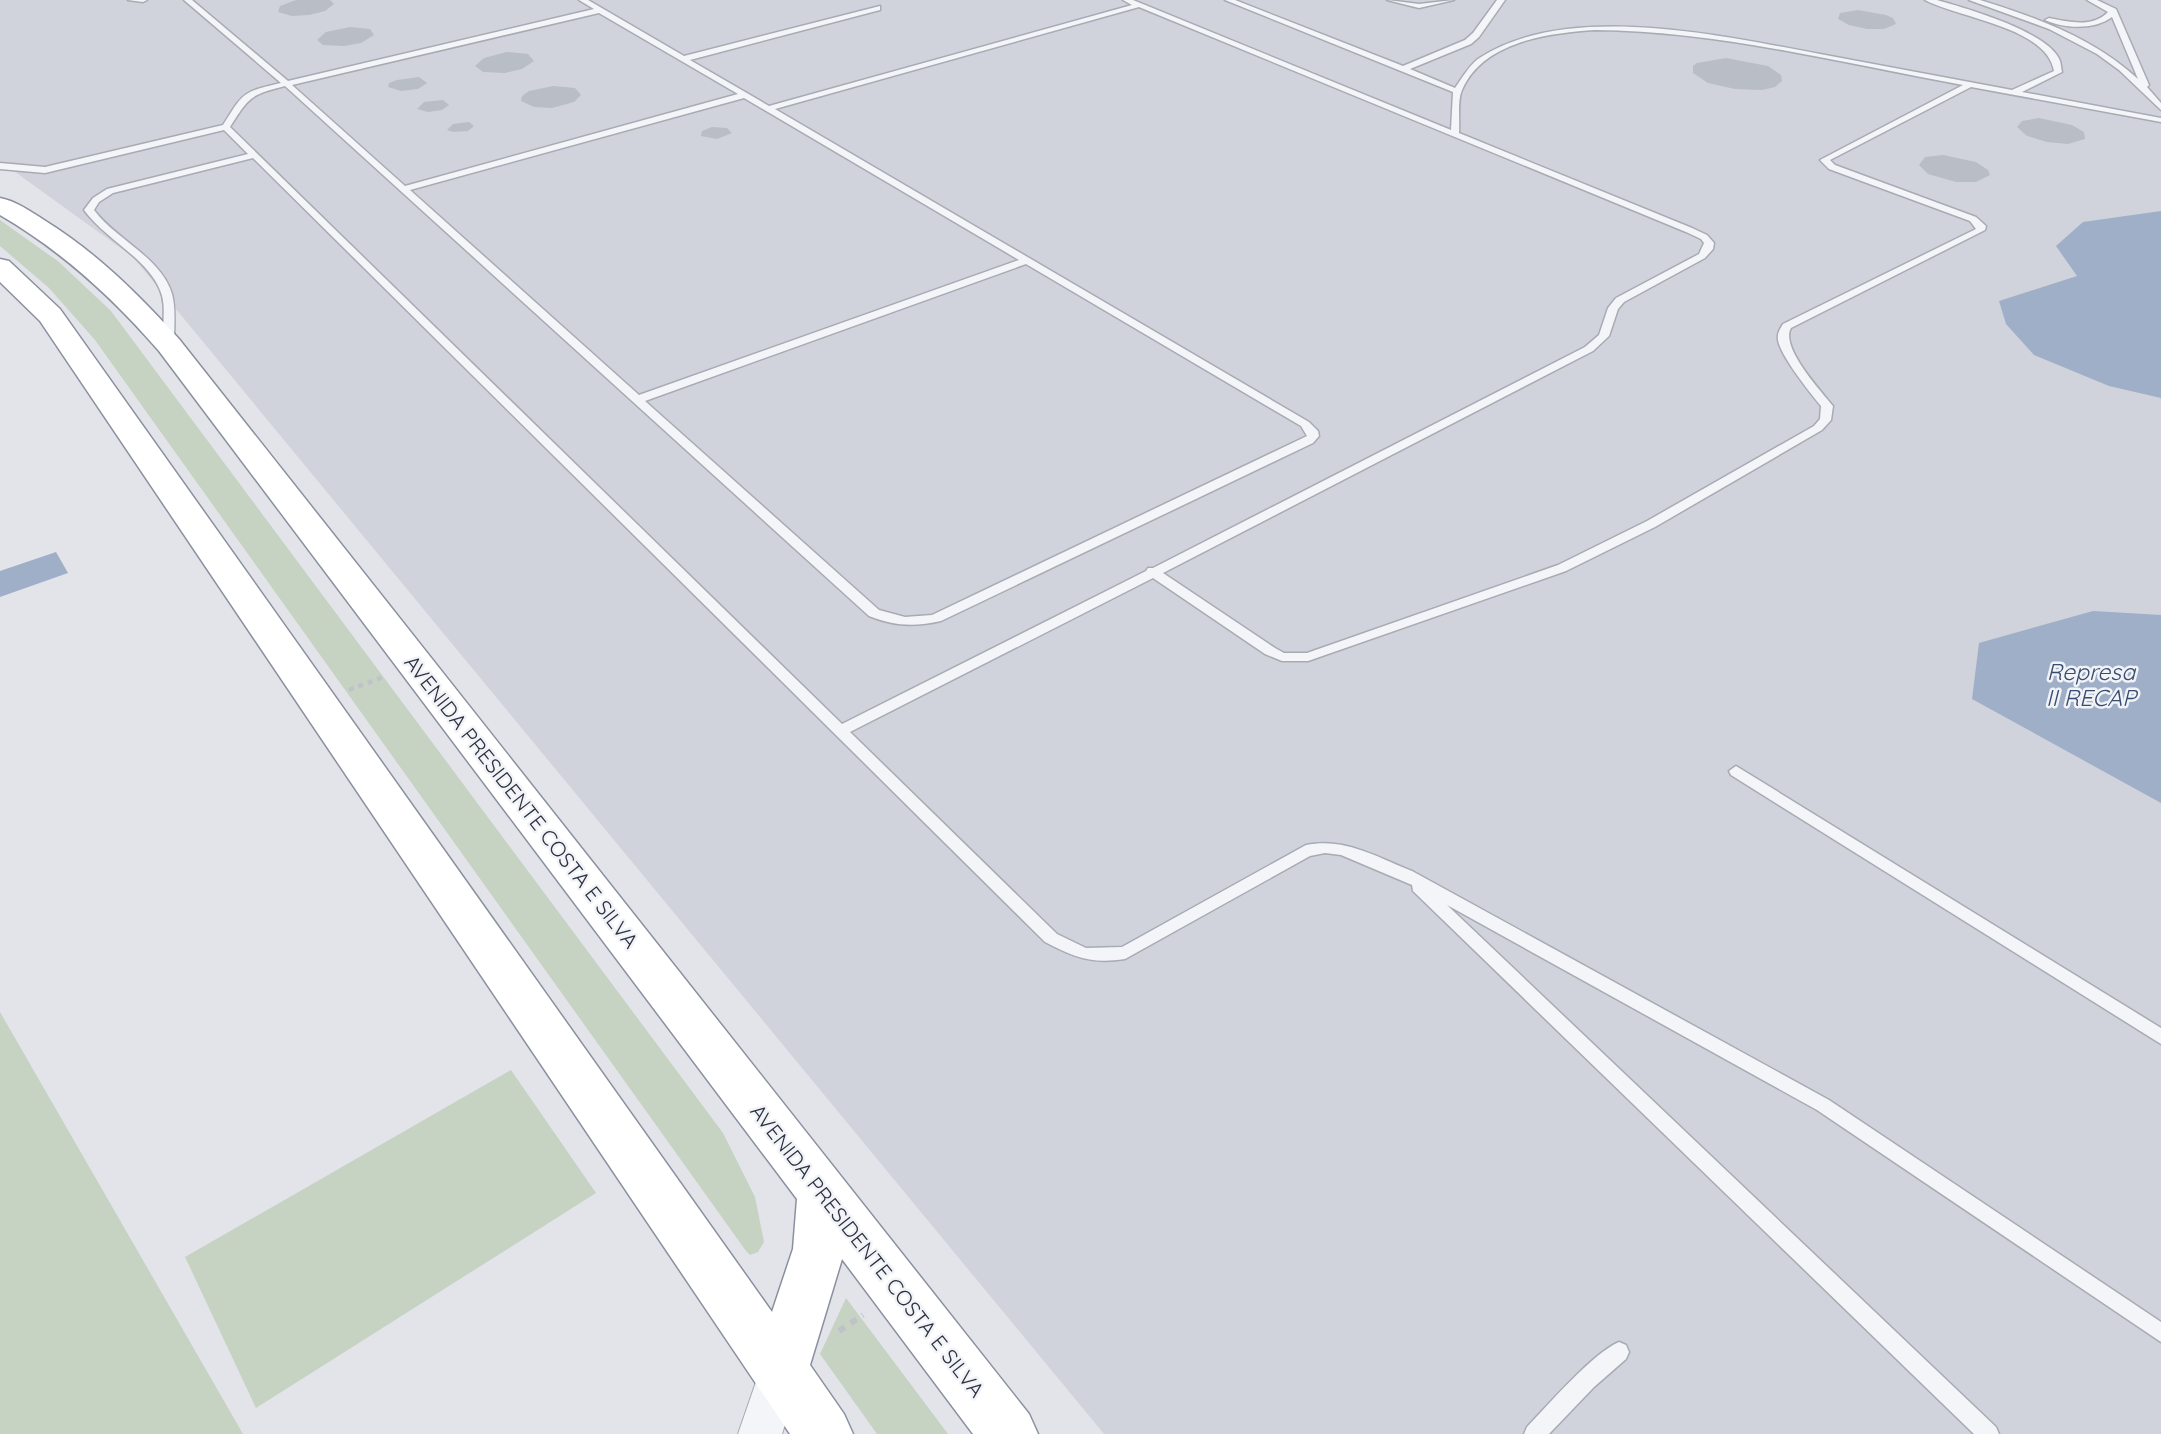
<svg xmlns="http://www.w3.org/2000/svg" width="2161" height="1434" viewBox="0 0 2161 1434" font-family="Quicksand,sans-serif">
<style>
.built{fill:#d0d3db}
.green{fill:#c6d3c3}
.water{fill:#9fafc7}
.building{fill:#b9bdc6}
.lines{fill:none;stroke-linecap:round;stroke-linejoin:round}
.lane-casing{stroke:#a7abb3;stroke-width:3}
.street-casing{stroke:#a7abb3;stroke-width:2}
.highway-casing{stroke:#8a909f;stroke-width:3}
.path-far1{stroke:#c0c2c8;stroke-width:4.5;stroke-dasharray:5 5;stroke-linecap:butt}
.path{stroke:#c0c2c8;stroke-width:6;stroke-dasharray:7 7;stroke-linecap:butt}
.lane{fill:#f4f5f8;fill-rule:evenodd}
.street{fill:#f4f5f8;fill-rule:evenodd}
.highway{fill:#fff;fill-rule:evenodd}
.labels{text-anchor:middle;stroke-width:5;stroke-linejoin:round;paint-order:stroke}
.street-label{font-size:21px;fill:#2b3140;stroke:#f1f3f7}
.water-label{font-size:23px;font-style:italic;fill:#374c72;stroke:#f1f3f7}
</style>
<rect width="100%" height="100%" fill="#e2e4e9"/>
<polygon class="built" points="0,0 2161,0 2161,1434 1104,1434 133,257 0,161"/>
<g class="green">
<polygon points="0,220 59,262 111,311 723,1133 755,1197 764,1242 758,1252 750,1255 746,1251 95,340 49,288 0,246"/>
<polygon points="0,1012 243,1434 0,1434"/>
<polygon points="511,1070 596,1193 256,1408 185,1257"/>
<polygon points="846,1298 948,1434 877,1434 820,1354"/>
</g>
<g class="water">
<polygon points="2161,211 2161,398 2109,386 2034,355 2006,324 1999,301 2077,276 2056,246 2083,222"/>
<polygon points="56,552 68,573 0,597 0,571"/>
<polygon points="2093,611 2161,615 2161,803 1972,699 1979,643"/>
</g>
<g class="building">
<polygon points="296,0 330,0 334,4 325,11 309,15 292,16 278,12 280,6"/>
<polygon points="1858,10 1886,15 1893,18 1896,24 1884,29 1867,29 1849,25 1838,19 1840,13"/>
<polygon points="350,27 370,29 374,35 361,43 344,46 323,45 317,40 326,32"/>
<polygon points="507,52 528,54 534,61 522,69 505,73 483,72 475,66 484,58"/>
<polygon points="1726,58 1768,66 1781,75 1782,81 1775,87 1762,90 1735,89 1708,83 1693,73 1693,66 1697,63"/>
<polygon points="419,77 427,83 418,89 401,91 388,87 389,83 397,80"/>
<polygon points="553,86 575,88 581,95 574,102 552,108 534,107 521,101 522,96 529,91"/>
<polygon points="443,100 449,105 442,110 428,112 417,109 424,102"/>
<polygon points="2039,118 2072,125 2084,132 2085,139 2068,144 2047,142 2027,136 2017,127 2022,121"/>
<polygon points="469,122 474,126 468,131 453,132 447,130 453,124"/>
<polygon points="712,127 727,128 732,133 717,139 701,136 702,131"/>
<polygon points="1943,155 1976,162 1988,170 1990,175 1976,182 1956,182 1928,174 1919,165 1925,157"/>
</g>
<g class="lines">
<defs>
<g id="lane">
<polygon points="128,0 147,0 143,2"/>
<path d="M184 0H192L288 81 594 9 579 0H588L684 56 880 6V10L690 60 769 106 1132 5 1123 0H1133L1451 130 1453 92 1225 0H1235L1403 66 1465 40 1473 33 1497 0H1505L1479 37 1471 44 1410 69 1455 88C1462 78 1469 66 1478 59 1566 0 1722 36 1820 54 1884 66 1948 78 2012 90L2054 71C2047 27 1958 18 1925 0H1937C1965 8 2050 32 2060 61 2061 64 2061 68 2062 72L2022 92 2161 118V122L1971 87 1830 160 1835 165 1976 217 1986 226 1985 230 1791 328C1780 347 1820 390 1833 406L1831 420 1822 430 1655 527 1566 571 1308 661H1282L1265 654 1153 578 850 732 1057 934 1086 948 1122 947 1306 845C1344 837 1377 857 1412 871L1829 1100 2161 1322V1342L1817 1110 1447 905 1996 1427 1999 1434H1974L1413 891 1412 885 1341 855 1325 853 1310 856 1125 959C1092 964 1075 958 1045 942L253 158 113 193 99 202 94 210C115 239 161 257 172 294 176 309 174 327 174 343L173 345H165C160 328 168 308 160 290 147 258 105 239 84 210L93 198 107 189 248 154 224 130 45 173 0 169V163L45 167 223 125C244 92 242 92 281 83ZM1139 7 1686 232 1701 239 1704 243 1699 254 1616 298 1608 308 1599 335 1585 347 1153 568H1148L1146 571 842 724 230 127C249 97 250 95 285 86L869 616C893 626 915 627 941 621L1313 443 1319 436 1318 431 1309 422 775 109ZM599 13 738 94 405 186 292 85ZM1595 30C1718 31 1842 63 1963 85L1820 160 1829 169 1970 221 1976 229 1783 324C1780 329 1777 333 1778 340 1780 355 1810 393 1821 406L1820 419 1814 426 1647 521 1558 565 1307 653H1284L1275 648 1163 573 1593 351 1609 336 1618 309 1624 302 1705 258 1713 249 1714 243 1707 235 1692 228 1459 133C1460 120 1457 101 1462 90 1483 41 1550 33 1595 30ZM744 98 1019 260 639 395 410 190ZM1026 264 1301 426 1307 436 932 615 905 617 879 610 645 401Z"/>
<polygon points="1387,0 1419,4 1454,0 1419,8"/>
<path d="M1969 0H1980C2038 18 2093 38 2138 79L2112 17C2095 30 2064 29 2045 20L2049 18C2069 22 2093 28 2108 12L2087 0H2097L2116 9 2149 85 2147 87 2161 103V110L2119 70 2097 54 2049 29Z"/>
<polygon points="1736,766 2161,1028 2161,1044 1731,775 1729,771"/>
<path d="M1619 1342 1626 1345 1629 1352 1626 1359 1594 1387 1549 1434H1524L1527 1427C1548 1405 1593 1353 1619 1342Z"/>
</g>
<polygon id="street" points="780,1350 795,1356 802,1371 782,1434 738,1434 765,1356"/>
<path id="highway" d="M0 198C16 201 30 211 44 220 96 252 138 294 179 339L1029 1414 1038 1434H973L842 1259 810 1365 844 1414 853 1434H790L40 321 0 282V259L9 261 60 309 772 1312 793 1249 797 1199 159 351C112 297 62 251 0 215Z"/>
</defs>
<use href="#lane" class="lane-casing"/>
<use href="#street" class="street-casing"/>
<use href="#highway" class="highway-casing"/>
<polyline class="path-far1" points="349,690 383,677"/>
<polyline class="path" points="839,1331 863,1315"/>
<use href="#lane" class="lane"/>
<use href="#street" class="street"/>
<use href="#highway" class="highway"/>
</g>
<g class="labels">
<g class="street-label">
<text transform="translate(521 802) rotate(52)" y="7">AVENIDA PRESIDENTE COSTA E SILVA</text>
<text transform="translate(867 1251) rotate(52)" y="7">AVENIDA PRESIDENTE COSTA E SILVA</text>
</g>
<g class="water-label">
<text x="2091" y="680">Represa<tspan x="2091" dy="26">II RECAP</tspan></text>
</g>
</g>
</svg>
